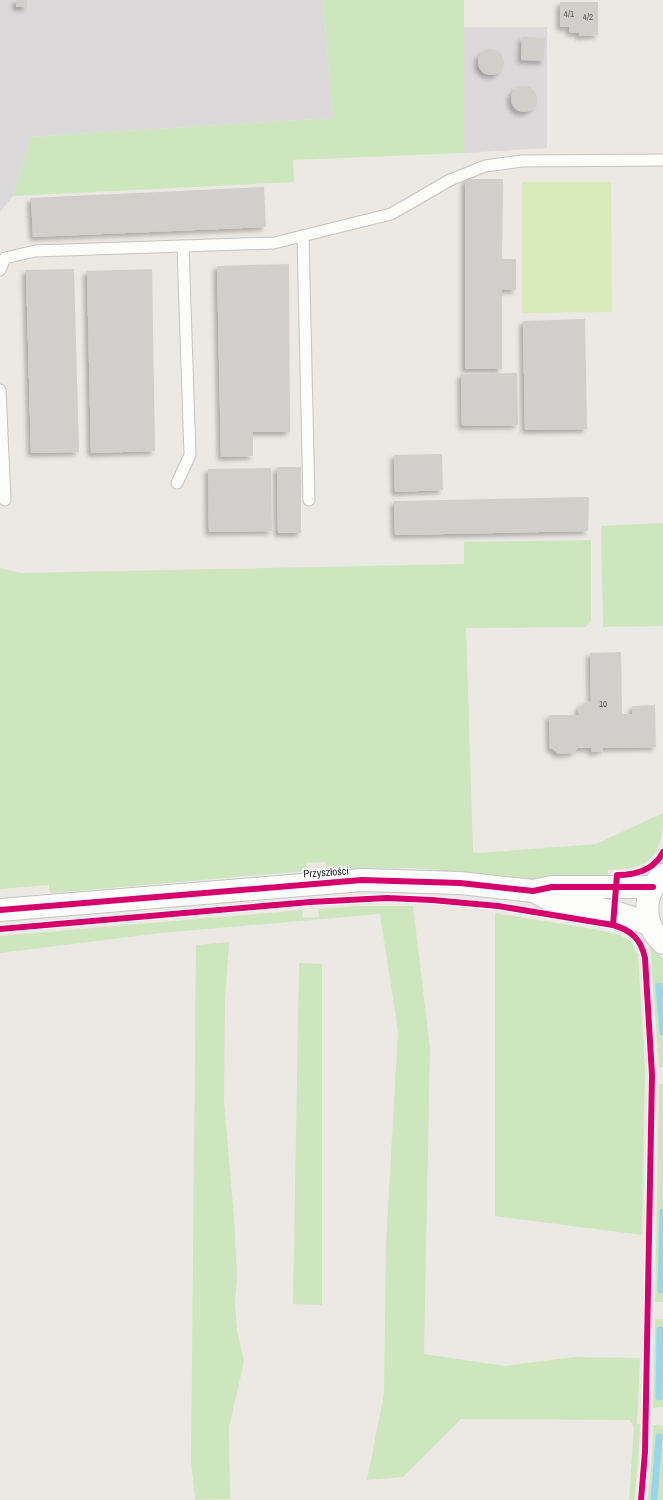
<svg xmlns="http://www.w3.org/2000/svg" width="663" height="1500" viewBox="0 0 663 1500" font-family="'Archivo Narrow',sans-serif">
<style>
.industrial{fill:#dcd9db}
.green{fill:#cee6be}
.pitch{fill:#d9eabb}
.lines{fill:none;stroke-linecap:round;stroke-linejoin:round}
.stream{stroke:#99d6ec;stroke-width:7}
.building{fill:#d1cecb;filter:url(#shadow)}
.service-casing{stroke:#c5c4c5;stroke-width:13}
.tertiary-casing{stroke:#c5c4c5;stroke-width:24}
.service{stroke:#fcfcfb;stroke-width:11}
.tertiary{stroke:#fcfcfb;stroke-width:22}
.cycleway-casing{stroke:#fff;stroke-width:8}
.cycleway{stroke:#d6006c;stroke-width:6}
.labels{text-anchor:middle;stroke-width:3;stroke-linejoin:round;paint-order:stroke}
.number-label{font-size:9px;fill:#585857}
.street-label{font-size:11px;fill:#2e2e2e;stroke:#fff}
</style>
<defs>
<filter id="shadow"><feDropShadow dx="-3.5" dy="3.5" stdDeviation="2" flood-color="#0004"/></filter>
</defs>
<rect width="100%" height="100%" fill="#ece8e4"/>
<g class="industrial">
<polygon points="0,0 323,0 333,118 31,137 13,196 0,212"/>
<polygon points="464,27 547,27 547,148 464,153"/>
</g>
<g class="green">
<polygon points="323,0 464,0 464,153 293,160 294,182 13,196 31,137 333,118"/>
<polygon points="663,523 663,626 603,627 601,526"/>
<path d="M591 540V621L586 627 466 628 473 852 480 853 596 844 663 813C663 855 651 870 608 870V880H549L412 868 327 869 325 862 307 863 306 871 52 893 49 890V885L0 889V568L21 573 464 564V542Z"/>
<polygon points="357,906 413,906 430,1048 424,1354 505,1366 574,1357 640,1358 637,1424 640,1424 638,1465 634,1500 629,1500 634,1427 630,1420 461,1419 403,1477 367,1480 384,1394 386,1244 398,1031 380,914 161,933 0,953 0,936 302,910 303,918 319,917 318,909"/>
<polygon points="495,913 593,929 620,935 631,941 638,955 645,1068 642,1235 495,1216"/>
<polygon points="229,942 225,1001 224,1102 234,1217 237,1278 235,1302 237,1330 244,1362 229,1427 230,1499 195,1500 191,1460 196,945"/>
<polygon points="650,944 663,959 663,1067 659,1068"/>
<polygon points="299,963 322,964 322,1305 293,1304"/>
<polygon points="659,1084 663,1084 663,1302 655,1302"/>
<polygon points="655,1319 663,1319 663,1407 653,1408"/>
<polygon points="653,1425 663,1426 663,1500 648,1500 652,1453"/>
</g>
<polygon class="pitch" points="522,182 611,182 612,312 522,313"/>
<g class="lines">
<g class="stream">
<polyline points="659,986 663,1032"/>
<polyline points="661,1290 663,1212"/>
<polyline points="659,1397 660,1330"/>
<polyline points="654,1500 659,1437"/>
</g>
</g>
<g class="building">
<rect x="16" y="0" width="11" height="7"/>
<polygon points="560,2 598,2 598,35 579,36 579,33 569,32 569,27 560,27"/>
<polygon points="522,37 545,38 544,61 521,60"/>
<circle cx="491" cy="62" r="13"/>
<circle cx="524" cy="99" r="13"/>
<polygon points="465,179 503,179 502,259 516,259 516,290 502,290 502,369 465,369"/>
<polygon points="264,187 266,227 33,237 31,198"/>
<polygon points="289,264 290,432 253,432 253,456 221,457 217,266"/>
<polygon points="74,269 79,452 31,453 26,270"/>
<polygon points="152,269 155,451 91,453 87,271"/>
<polygon points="585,319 587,429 525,430 523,321"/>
<polygon points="517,373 518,425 462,426 461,374"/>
<polygon points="442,454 443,490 395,492 394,455"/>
<polygon points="277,467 301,467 301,533 278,533"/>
<polygon points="271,468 272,531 209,532 208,469"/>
<polygon points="589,497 588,531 395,535 394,501"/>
<polygon points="621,652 622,714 632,714 632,706 655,705 656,747 603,748 603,751 591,752 592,748 578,748 573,753 558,754 553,749 550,749 549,715 579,715 578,708 585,702 591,701 590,653"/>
</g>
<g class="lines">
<defs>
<g id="service">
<polyline points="303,236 309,500"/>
<polyline points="0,270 5,258 35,251 274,243 391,214 450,180 485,166 522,161 663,160"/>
<polyline points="0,390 5,500"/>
<polyline points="177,483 190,455 183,246"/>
</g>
<g id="tertiary">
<path d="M663 875C642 894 642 924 663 943"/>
<path d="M539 894 548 899C582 905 618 910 650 925"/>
<polyline points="0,910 362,880 460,883 533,891 552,887 653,887"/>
</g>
</defs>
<use href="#service" class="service-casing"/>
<use href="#tertiary" class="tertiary-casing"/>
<use href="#service" class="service"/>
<use href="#tertiary" class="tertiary"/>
<defs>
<g id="cycleway">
<polyline points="0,910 362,880 460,883 533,891 552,887 653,887"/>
<path d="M613 925 617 875C635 875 654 870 663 852"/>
<path d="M0 929 310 902 387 898 432 900 498 906 613 925C631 930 641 939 645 958L652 1075 645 1452 641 1500"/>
</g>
</defs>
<use href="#cycleway" class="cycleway-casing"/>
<use href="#cycleway" class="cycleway"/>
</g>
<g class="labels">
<g class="number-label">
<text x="569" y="17">4/1</text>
<text x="588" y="20">4/2</text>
<text x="603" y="707">10</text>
</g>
<g class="street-label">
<text transform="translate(326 872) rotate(-4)" y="4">Przyszłości</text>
</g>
</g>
</svg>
